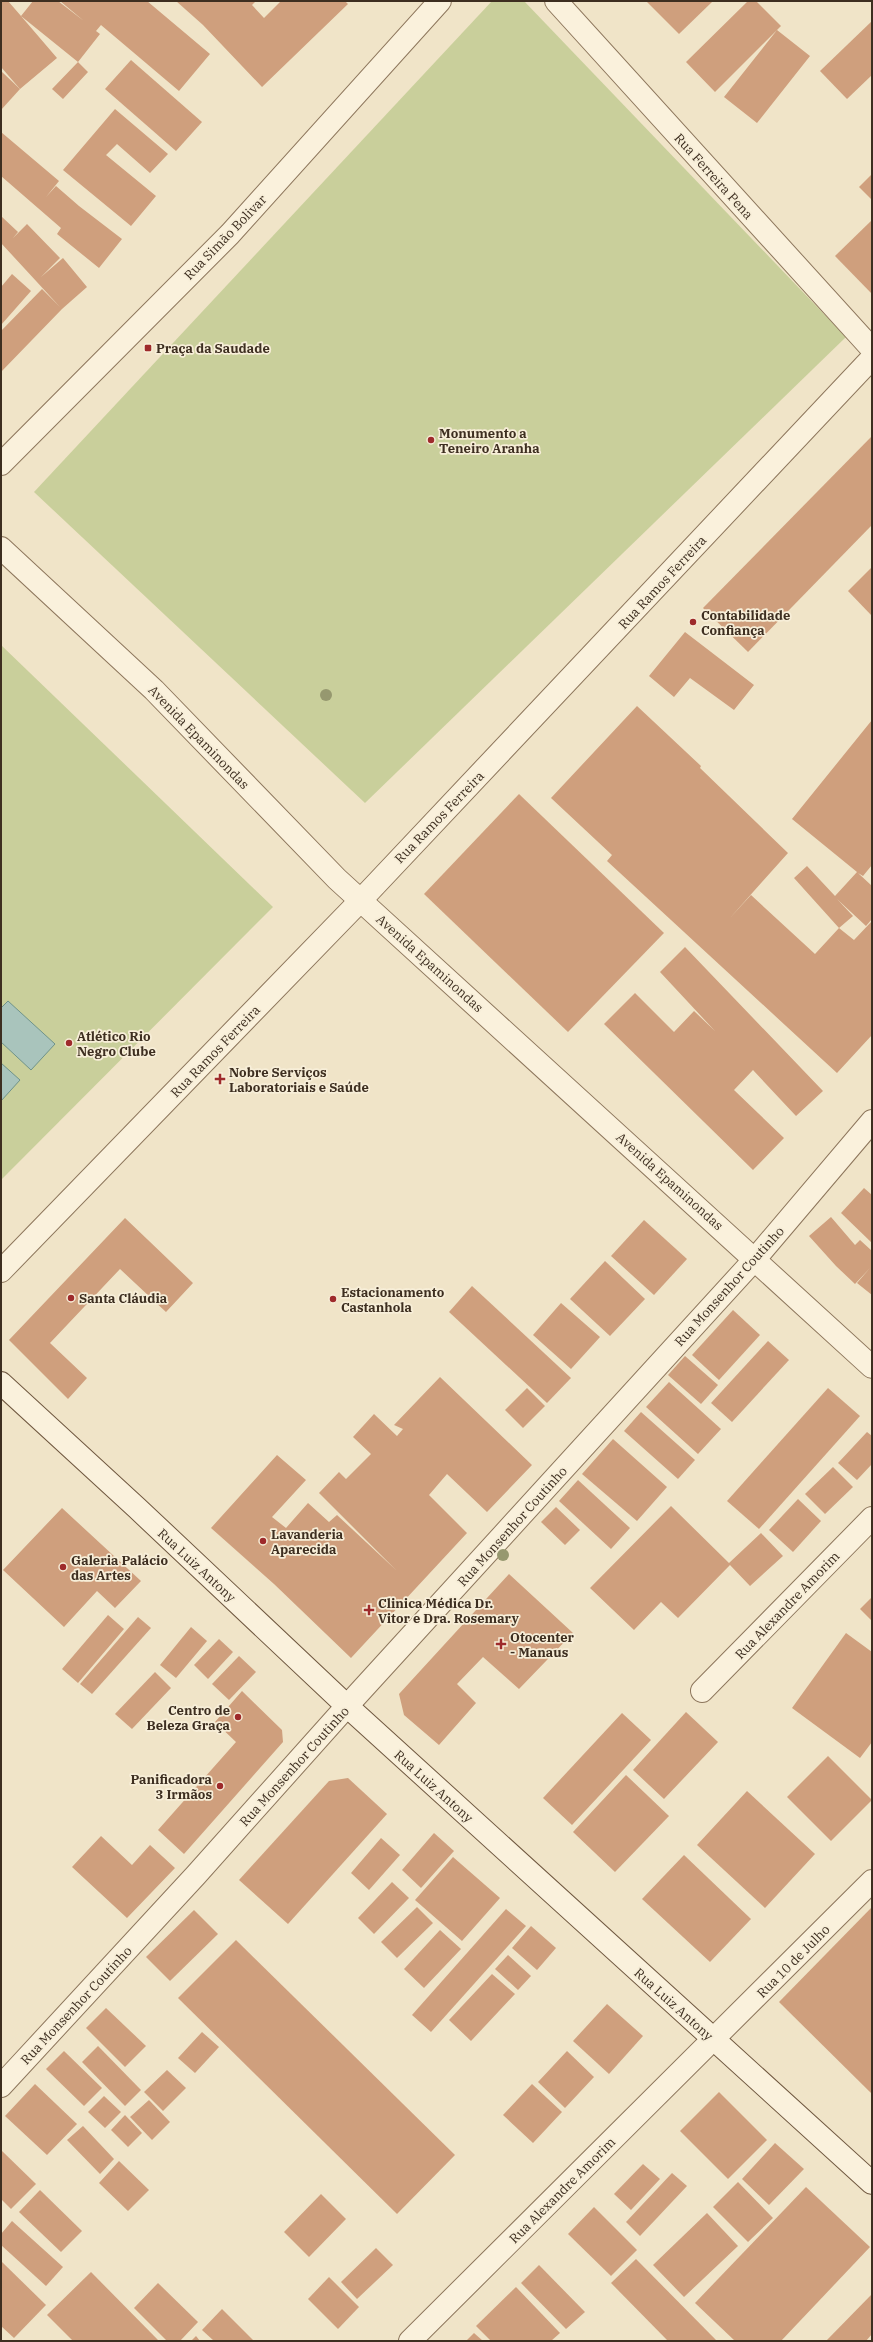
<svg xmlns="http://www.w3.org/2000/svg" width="873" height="2342" viewBox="0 0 873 2342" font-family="'IBM Plex Serif',serif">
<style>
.green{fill:#c9cf9b}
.water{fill:#a9c4bc;stroke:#6f938a}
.building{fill:#cf9f7d}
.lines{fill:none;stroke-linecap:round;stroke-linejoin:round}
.minor-casing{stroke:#8d765c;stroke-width:24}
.tertiary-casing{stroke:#8d765c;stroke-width:24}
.secondary-casing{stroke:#6f573f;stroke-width:24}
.minor{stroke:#faf1dc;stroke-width:22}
.tertiary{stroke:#faf1dc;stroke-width:22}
.secondary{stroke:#faf1dc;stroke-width:22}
.tree{fill:#96986f}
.poi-dot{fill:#9e2a2b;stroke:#f7eed8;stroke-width:1.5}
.labels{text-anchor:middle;stroke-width:3.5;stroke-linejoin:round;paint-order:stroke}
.street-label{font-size:13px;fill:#3d2e20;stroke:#f7eed8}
.poi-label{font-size:13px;font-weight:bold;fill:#3d2e20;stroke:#f7eed8;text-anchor:start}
</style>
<rect width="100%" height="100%" fill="#f0e4c8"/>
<g class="green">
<polygon points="492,1 524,1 846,337 365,803 34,492"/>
<polygon points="1,645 273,907 1,1180"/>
</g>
<g class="water">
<polygon points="8,1001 55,1044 31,1070 1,1042 1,1008"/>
<polygon points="1,1063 20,1080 1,1101"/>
</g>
<g class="building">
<polygon points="1,1 8,1 21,16 33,1 58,1 84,21 60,1 147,1 210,54 179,91 101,25 96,31 100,34 78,62 88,72 63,99 52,89 78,62 21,16 57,58 20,89 1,67"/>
<polygon points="176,1 256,1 252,5 264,18 281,1 345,1 348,4 262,87 203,25"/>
<polygon points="646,1 713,1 679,34"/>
<polygon points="748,1 756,1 781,26 777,30 810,56 757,123 724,97 777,30 715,92 686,62"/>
<polygon points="872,21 872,75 847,99 820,71"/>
<polygon points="131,60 202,122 176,151 105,89"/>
<polygon points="1,71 20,89 1,110"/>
<polygon points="115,109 168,154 150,173 117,144 106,155 156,196 131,226 63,170"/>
<polygon points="1,132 59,181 46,197 56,186 79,206 122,239 99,268 57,234 61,228 1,176"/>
<polygon points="872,174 872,200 859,187"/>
<polygon points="1,216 18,232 13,238 27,224 60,258 41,277 63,258 87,287 62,309 1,372 1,331 42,289 60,307 1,243"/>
<polygon points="872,220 872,294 835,256"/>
<polygon points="12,274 31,291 1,325 1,287"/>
<polygon points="872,436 872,525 748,652 703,608"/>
<polygon points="872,567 872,616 848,591"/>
<polygon points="685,632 754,685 734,710 690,678 674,697 649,676"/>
<polygon points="637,706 701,766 700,768 788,853 729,919 751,895 815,954 839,928 854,940 872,921 872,1035 837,1073 607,861 612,855 551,798"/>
<polygon points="872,720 872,865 863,876 858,873 872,886 872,919 866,926 837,899 853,916 839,928 794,878 807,866 835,896 857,872 792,819"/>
<polygon points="519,794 664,933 568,1032 424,894"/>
<polygon points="685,947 823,1091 796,1116 753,1070 734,1090 784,1138 753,1170 604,1024 635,993 674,1032 694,1011 715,1031 660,972"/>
<polygon points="864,1188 872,1195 872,1243 841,1213"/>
<polygon points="831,1217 855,1245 860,1240 872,1251 872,1295 857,1283 870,1268 855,1284 836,1266 809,1236"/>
<polygon points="125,1218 193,1283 166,1312 120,1269 50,1343 87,1378 68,1399 9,1340"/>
<polygon points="644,1220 687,1259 654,1295 611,1256"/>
<polygon points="605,1261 645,1299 610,1336 570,1299"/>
<polygon points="472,1286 571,1378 547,1403 449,1312"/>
<polygon points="561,1303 600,1337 571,1369 533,1335"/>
<polygon points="733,1310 760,1335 719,1380 692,1355"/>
<polygon points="768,1341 789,1360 732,1422 711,1403"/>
<polygon points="685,1356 718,1385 701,1404 668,1375"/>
<polygon points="440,1377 532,1465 487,1512 447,1474 429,1495 467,1533 351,1658 274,1584 211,1528 277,1455 306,1480 272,1517 286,1528 308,1503 329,1522 337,1515 396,1570 319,1493 339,1472 346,1479 371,1454 353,1437 374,1414 397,1436 403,1429 394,1425"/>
<polygon points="669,1382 721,1429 698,1454 646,1407"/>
<polygon points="527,1388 545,1406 523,1428 505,1410"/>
<polygon points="828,1388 860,1416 759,1529 727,1501"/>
<polygon points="641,1412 695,1460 678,1479 624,1431"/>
<polygon points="867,1432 872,1436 872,1464 857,1480 838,1463"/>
<polygon points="613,1439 667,1487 637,1521 582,1474"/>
<polygon points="833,1467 853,1487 825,1514 805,1494"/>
<polygon points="578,1480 630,1528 611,1549 559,1501"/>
<polygon points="798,1499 821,1521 793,1552 769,1530"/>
<polygon points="671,1506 729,1563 761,1533 783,1556 750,1586 730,1565 678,1618 661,1602 634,1630 590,1588"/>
<polygon points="556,1507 580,1530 565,1545 541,1522"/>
<polygon points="62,1508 141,1581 115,1608 97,1591 64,1627 3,1570"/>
<polygon points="509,1574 573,1633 519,1689 483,1657 457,1684 476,1703 439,1745 404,1715 399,1694"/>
<polygon points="872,1597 872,1621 860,1609"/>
<polygon points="108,1615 124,1629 78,1683 62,1669"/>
<polygon points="138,1617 151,1628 92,1694 80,1684"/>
<polygon points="191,1627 207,1641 176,1678 160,1665"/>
<polygon points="846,1633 872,1652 872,1742 860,1758 792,1708"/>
<polygon points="219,1639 233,1652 208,1679 194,1665"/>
<polygon points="239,1656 256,1672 229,1700 212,1684"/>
<polygon points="155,1672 171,1688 132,1729 115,1714"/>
<polygon points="242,1691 282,1730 283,1742 184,1854 158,1830 236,1742 215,1722"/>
<polygon points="686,1712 718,1742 664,1799 633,1770"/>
<polygon points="622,1713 651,1740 572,1825 543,1798"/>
<polygon points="828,1756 872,1800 831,1841 787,1797"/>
<polygon points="626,1775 669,1816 615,1872 573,1832"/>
<polygon points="348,1778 387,1814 288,1924 239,1880 329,1781"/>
<polygon points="747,1791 815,1854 765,1908 697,1845"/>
<polygon points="434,1833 454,1851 421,1888 402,1870"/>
<polygon points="101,1836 132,1865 150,1845 175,1868 127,1918 72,1867"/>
<polygon points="381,1838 400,1855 369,1890 351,1873"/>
<polygon points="684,1855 751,1919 710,1962 642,1899"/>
<polygon points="453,1857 500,1898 462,1941 415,1900"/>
<polygon points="392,1882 409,1898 374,1934 358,1918"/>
<polygon points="417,1907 433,1923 397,1958 381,1942"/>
<polygon points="872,1907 872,2094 779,2002"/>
<polygon points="506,1909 526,1926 431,2032 412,2015"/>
<polygon points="194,1910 218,1934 170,1981 146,1957"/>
<polygon points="531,1926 556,1948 537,1970 512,1948"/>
<polygon points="440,1930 461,1949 424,1988 404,1969"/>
<polygon points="236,1940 455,2155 397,2214 178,1998"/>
<polygon points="508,1955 531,1976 518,1990 495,1969"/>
<polygon points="492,1974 515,1994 471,2041 449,2020"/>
<polygon points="607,2004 643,2036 609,2074 573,2041"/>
<polygon points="106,2008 146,2046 125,2067 86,2028"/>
<polygon points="202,2032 219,2047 195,2073 178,2058"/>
<polygon points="98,2046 141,2090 125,2106 82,2062"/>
<polygon points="64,2051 102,2088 84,2106 46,2069"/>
<polygon points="567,2051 594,2077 565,2108 538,2082"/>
<polygon points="167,2070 186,2088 163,2111 144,2092"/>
<polygon points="35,2084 77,2124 47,2155 5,2116"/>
<polygon points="532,2084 562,2112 533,2143 503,2115"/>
<polygon points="719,2092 767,2140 728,2179 680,2131"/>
<polygon points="104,2096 121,2112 105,2128 88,2112"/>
<polygon points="149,2100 170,2122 152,2140 130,2117"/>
<polygon points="125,2115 142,2133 128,2147 111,2130"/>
<polygon points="83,2126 114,2159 100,2174 67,2140"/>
<polygon points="775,2143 804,2169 769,2205 742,2179"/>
<polygon points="1,2150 36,2184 11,2209 1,2199"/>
<polygon points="119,2161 149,2190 128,2211 99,2183"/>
<polygon points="643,2164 660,2179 631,2210 614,2194"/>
<polygon points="672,2173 687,2186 640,2236 626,2222"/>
<polygon points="738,2182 773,2218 748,2242 713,2207"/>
<polygon points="806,2187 870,2247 781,2341 735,2341 695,2303"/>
<polygon points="40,2190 82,2231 61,2252 19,2212"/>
<polygon points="321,2194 346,2219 309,2257 284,2232"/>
<polygon points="594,2207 637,2250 611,2276 568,2234"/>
<polygon points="707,2213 738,2246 684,2297 653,2265"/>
<polygon points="12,2221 63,2267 46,2286 1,2245 1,2234"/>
<polygon points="376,2248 393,2265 357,2299 341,2282"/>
<polygon points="636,2259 717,2341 668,2341 611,2283"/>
<polygon points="1,2261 46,2305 14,2338 1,2326"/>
<polygon points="539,2265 585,2312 566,2329 521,2283"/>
<polygon points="91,2272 159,2341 73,2341 47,2315"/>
<polygon points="329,2277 359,2307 338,2329 308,2299"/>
<polygon points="158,2283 198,2322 180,2341 167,2341 134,2308"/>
<polygon points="516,2287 560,2333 551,2341 491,2341 476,2326"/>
<polygon points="872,2294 872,2334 866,2341 826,2341"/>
<polygon points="222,2309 254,2341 214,2341 202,2330"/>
<polygon points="474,2333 483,2341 466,2341"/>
<polygon points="196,2336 200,2341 191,2341"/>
</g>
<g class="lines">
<defs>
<g id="minor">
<polyline points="1,464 230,234 440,1"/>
<polyline points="702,1691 872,1518"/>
<polyline points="1,2086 196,1875 347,1706 755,1259 872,1121"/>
</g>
<g id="tertiary">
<polyline points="556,1 872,349"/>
<polyline points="1,548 154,690 337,879 872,1367"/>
<polyline points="1,1271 361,900 872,358"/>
<polyline points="410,2341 872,1881"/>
</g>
<polyline id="secondary" points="1,1383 137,1508 347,1706 872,2183"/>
</defs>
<use href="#minor" class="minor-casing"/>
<use href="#tertiary" class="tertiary-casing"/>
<use href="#secondary" class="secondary-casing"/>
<use href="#minor" class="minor"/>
<use href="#tertiary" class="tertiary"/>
<use href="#secondary" class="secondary"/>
</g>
<g class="tree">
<circle cx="326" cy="695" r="6"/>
<circle cx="503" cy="1555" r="6"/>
</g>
<g class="poi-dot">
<rect x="144" y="344" width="8" height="8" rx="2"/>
<circle cx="431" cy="440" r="4"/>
<circle cx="693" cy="622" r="4"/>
<circle cx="69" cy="1043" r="4"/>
<path d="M218 1073h4v4h4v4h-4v4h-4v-4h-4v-4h4z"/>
<circle cx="71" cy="1298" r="4"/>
<circle cx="333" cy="1299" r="4"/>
<circle cx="263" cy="1541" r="4"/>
<circle cx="63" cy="1567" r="4"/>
<path d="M367 1604h4v4h4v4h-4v4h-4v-4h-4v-4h4z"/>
<path d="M499 1638h4v4h4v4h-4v4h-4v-4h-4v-4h4z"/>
<circle cx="238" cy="1717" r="4"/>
<circle cx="220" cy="1786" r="4"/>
</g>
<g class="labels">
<g class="street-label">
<text transform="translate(714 176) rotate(48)" y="5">Rua Ferreira Pena</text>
<text transform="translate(225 237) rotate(-46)" y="5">Rua Simão Bolivar</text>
<text transform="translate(662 582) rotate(-47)" y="5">Rua Ramos Ferreira</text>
<text transform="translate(199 737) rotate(46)" y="5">Avenida Epaminondas</text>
<text transform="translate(439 817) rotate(-46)" y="5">Rua Ramos Ferreira</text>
<text transform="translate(430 963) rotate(42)" y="5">Avenida Epaminondas</text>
<text transform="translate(215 1051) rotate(-46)" y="5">Rua Ramos Ferreira</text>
<text transform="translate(670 1181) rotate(42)" y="5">Avenida Epaminondas</text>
<text transform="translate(729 1286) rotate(-48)" y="5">Rua Monsenhor Coutinho</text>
<text transform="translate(512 1526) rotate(-48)" y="5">Rua Monsenhor Coutinho</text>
<text transform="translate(197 1565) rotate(43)" y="5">Rua Luiz Antony</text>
<text transform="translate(787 1605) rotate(-46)" y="5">Rua Alexandre Amorim</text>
<text transform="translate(294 1766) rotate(-48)" y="5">Rua Monsenhor Coutinho</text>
<text transform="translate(434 1786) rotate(42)" y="5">Rua Luiz Antony</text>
<text transform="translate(793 1961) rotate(-45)" y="5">Rua 10 de Julho</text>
<text transform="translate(674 2004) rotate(42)" y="5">Rua Luiz Antony</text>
<text transform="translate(76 2005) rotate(-47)" y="5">Rua Monsenhor Coutinho</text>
<text transform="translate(562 2190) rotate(-45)" y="5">Rua Alexandre Amorim</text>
</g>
<g class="poi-label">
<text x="156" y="353">Praça da Saudade</text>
<text x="439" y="438">Monumento a<tspan x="439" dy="15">Teneiro Aranha</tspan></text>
<text x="701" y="620">Contabilidade<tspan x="701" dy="15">Confiança</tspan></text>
<text x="77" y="1041">Atlético Rio<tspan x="77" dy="15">Negro Clube</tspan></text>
<text x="229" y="1077">Nobre Serviços<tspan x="229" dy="15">Laboratoriais e Saúde</tspan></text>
<text x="341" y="1297">Estacionamento<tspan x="341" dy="15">Castanhola</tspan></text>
<text x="79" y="1303">Santa Cláudia</text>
<text x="271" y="1539">Lavanderia<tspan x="271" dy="15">Aparecida</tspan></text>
<text x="71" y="1565">Galeria Palácio<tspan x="71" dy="15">das Artes</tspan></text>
<text x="378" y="1608">Clinica Médica Dr.<tspan x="378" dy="15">Vitor e Dra. Rosemary</tspan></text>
<text x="510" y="1642">Otocenter<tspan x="510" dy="15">- Manaus</tspan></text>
<text x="230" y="1715" text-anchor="end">Centro de<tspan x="230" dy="15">Beleza Graça</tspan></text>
<text x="212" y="1784" text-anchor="end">Panificadora<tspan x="212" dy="15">3 Irmãos</tspan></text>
</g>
</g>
<rect width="873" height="2342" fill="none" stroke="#3d2e20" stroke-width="4"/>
</svg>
